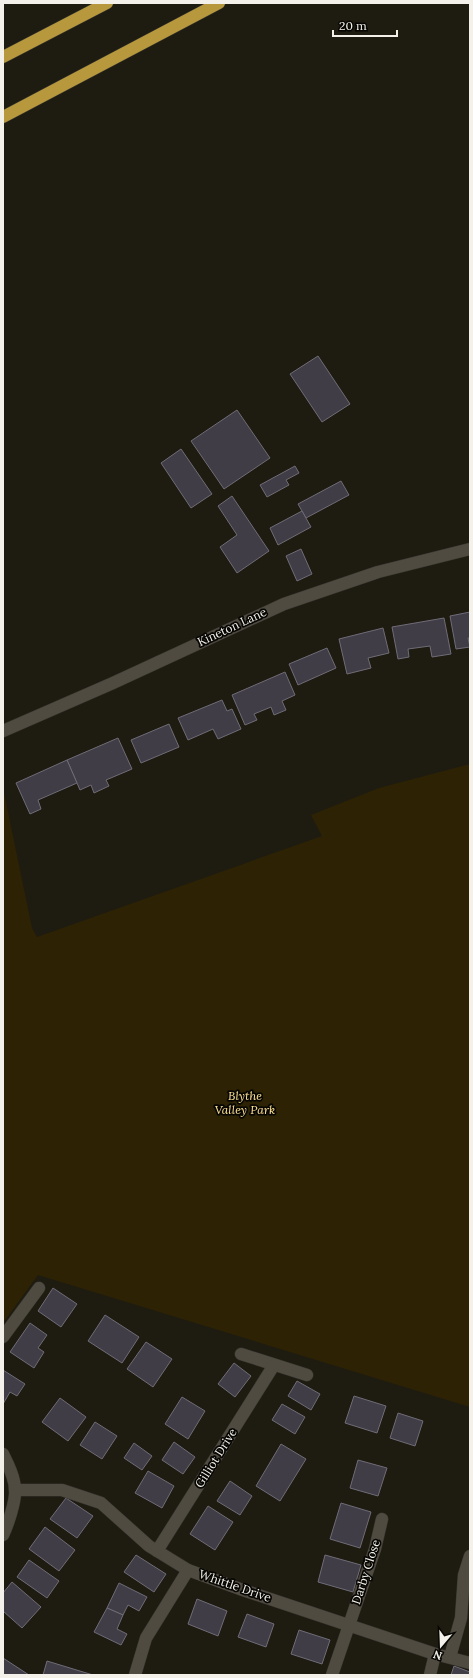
<svg xmlns="http://www.w3.org/2000/svg" width="473" height="1678" viewBox="0 0 473 1678" font-family="Lora,serif">
<style>
.green{fill:#2d2304}
.building{fill:#413d47;stroke:#706c77}
.lines{fill:none;stroke-linecap:round;stroke-linejoin:round}
.minor-casing{stroke:#373530;stroke-width:13}
.tertiary-casing{stroke:#373530;stroke-width:13}
.motorway-casing{stroke:#373530;stroke-width:13}
.minor{stroke:#4f4b40;stroke-width:12}
.tertiary{stroke:#4f4b40;stroke-width:12}
.motorway{stroke:#b7983c;stroke-width:12}
.labels{text-anchor:middle;stroke-width:3.5;stroke-linejoin:round;paint-order:stroke}
.street-label{font-size:12px;fill:#f3f1ea;stroke:#070603}
.park-label{font-size:12px;font-style:italic;fill:#ffe293;stroke:#070603}
</style>
<rect width="100%" height="100%" fill="#1e1b11"/>
<polygon class="green" points="470,764 470,1407 38,1275 3,1323 3,788 32,928 37,937 322,836 311,815 379,788"/>
<g class="building">
<polygon points="318,356 350,404 322,422 290,374"/>
<polygon points="237,410 270,458 224,489 191,441"/>
<polygon points="181,449 212,494 191,508 161,463"/>
<polygon points="295,466 299,473 286,480 289,485 267,497 260,485"/>
<polygon points="341,481 349,495 306,518 298,504"/>
<polygon points="232,496 269,551 237,573 220,547 237,535 218,506"/>
<polygon points="302,511 311,527 278,545 270,528"/>
<polygon points="301,549 312,574 297,581 286,556"/>
<polygon points="470,612 470,638 468,638 470,647 456,649 450,616"/>
<polygon points="444,618 451,654 432,657 430,646 408,649 409,657 398,659 392,627"/>
<polygon points="383,628 389,653 368,658 371,668 347,674 339,639"/>
<polygon points="327,648 336,668 298,685 289,664"/>
<polygon points="285,672 295,695 282,701 286,710 274,715 271,707 254,714 257,720 245,725 232,695"/>
<polygon points="222,700 227,711 232,709 241,729 218,739 213,729 188,740 178,718"/>
<polygon points="169,724 179,747 141,763 131,740"/>
<polygon points="118,738 132,769 106,780 109,786 94,793 91,785 80,790 67,760"/>
<polygon points="67,760 77,783 38,800 41,809 30,814 16,783"/>
<polygon points="53,1288 77,1304 61,1327 38,1311"/>
<polygon points="105,1315 139,1337 122,1363 88,1341"/>
<polygon points="30,1323 47,1335 38,1348 44,1352 34,1368 10,1352"/>
<polygon points="146,1342 172,1359 153,1387 127,1369"/>
<polygon points="234,1363 251,1376 235,1397 218,1384"/>
<polygon points="3,1370 25,1384 17,1396 10,1392 3,1404"/>
<polygon points="297,1381 320,1394 311,1410 288,1396"/>
<polygon points="354,1396 386,1406 377,1433 345,1423"/>
<polygon points="182,1397 205,1411 188,1439 165,1424"/>
<polygon points="60,1398 86,1417 68,1441 42,1422"/>
<polygon points="282,1404 305,1417 295,1434 272,1420"/>
<polygon points="398,1413 423,1421 415,1446 390,1438"/>
<polygon points="95,1422 117,1436 102,1459 80,1445"/>
<polygon points="174,1442 195,1457 183,1474 162,1460"/>
<polygon points="134,1443 152,1456 142,1470 124,1458"/>
<polygon points="281,1444 306,1459 280,1501 256,1486"/>
<polygon points="358,1460 387,1468 378,1496 350,1488"/>
<polygon points="148,1471 174,1486 162,1508 135,1493"/>
<polygon points="230,1481 252,1496 240,1515 217,1501"/>
<polygon points="66,1498 93,1516 77,1538 50,1519"/>
<polygon points="341,1503 371,1512 360,1548 330,1539"/>
<polygon points="208,1506 233,1522 215,1550 190,1534"/>
<polygon points="45,1527 75,1550 59,1571 29,1549"/>
<polygon points="136,1555 166,1574 154,1592 124,1572"/>
<polygon points="325,1555 361,1565 353,1592 318,1582"/>
<polygon points="29,1560 59,1581 47,1598 17,1577"/>
<polygon points="12,1582 41,1607 22,1628 3,1611 3,1593"/>
<polygon points="119,1583 147,1597 139,1611 128,1605 123,1615 107,1608"/>
<polygon points="197,1599 227,1611 218,1636 188,1624"/>
<polygon points="107,1608 123,1615 117,1629 127,1634 121,1645 94,1632"/>
<polygon points="247,1614 274,1624 266,1647 238,1637"/>
<polygon points="299,1630 330,1640 322,1664 291,1654"/>
<polygon points="3,1658 29,1675 3,1675"/>
<polygon points="47,1661 93,1675 43,1675"/>
<polygon points="454,1666 470,1672 470,1675 451,1675"/>
</g>
<g class="lines">
<defs>
<g id="minor">
<polyline points="3,1337 39,1288"/>
<polyline points="241,1354 307,1375"/>
<path d="M3 1454C8 1464 15 1478 15 1490 16 1500 8 1525 3 1535"/>
<polyline points="15,1490 62,1490 101,1503 149,1546 188,1570 240,1589 435,1654 470,1663"/>
<polyline points="157,1551 274,1365"/>
<polyline points="450,1657 461,1618 464,1575 470,1556"/>
<polyline points="135,1675 146,1638 188,1570"/>
<polyline points="332,1675 375,1549 382,1519"/>
<polyline points="430,1675 435,1654"/>
</g>
<polyline id="tertiary" points="3,731 113,683 284,604 378,572 470,549"/>
<g id="motorway">
<polyline points="3,57 107,3"/>
<polyline points="3,117 219,3"/>
</g>
</defs>
<use href="#minor" class="minor-casing"/>
<use href="#tertiary" class="tertiary-casing"/>
<use href="#motorway" class="motorway-casing"/>
<use href="#minor" class="minor"/>
<use href="#tertiary" class="tertiary"/>
<use href="#motorway" class="motorway"/>
</g>
<g class="labels">
<g class="street-label">
<text transform="translate(232 627) rotate(-25)" y="4">Kineton Lane</text>
<text transform="translate(216 1458) rotate(-58)" y="4">Gilliot Drive</text>
<text transform="translate(366 1572) rotate(-72)" y="4">Darby Close</text>
<text transform="translate(235 1586) rotate(19)" y="4">Whittle Drive</text>
</g>
<g class="park-label">
<text x="245" y="1100">Blythe<tspan x="245" dy="14">Valley Park</tspan></text>
</g>
</g>
<rect width="473" height="1678" fill="none" stroke="#f3f1ea" stroke-width="8"/>
<g transform="translate(441 1646) rotate(199)" stroke="#070603" stroke-width="3" paint-order="stroke">
<path d="M0-3L7 15L0 10L-7 15Z" fill="#f3f1ea"/>
<text y="-6" font-size="11" font-weight="bold" text-anchor="middle" fill="#f3f1ea">N</text>
</g>
<path d="M333 30v6h64v-6" fill="none" stroke="#f3f1ea" stroke-width="2"/>
<text x="339" y="30" font-size="12" fill="#f3f1ea" stroke="#070603" stroke-width="3" paint-order="stroke">20 m</text>
</svg>
